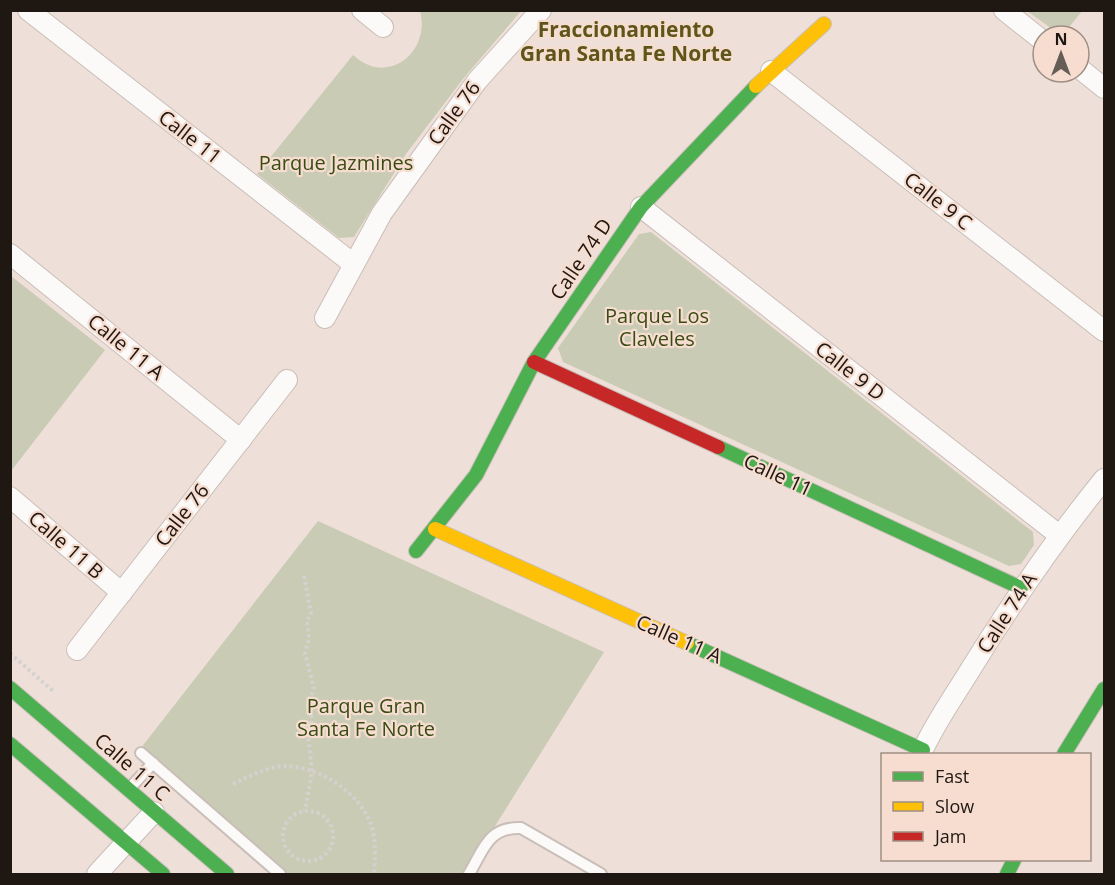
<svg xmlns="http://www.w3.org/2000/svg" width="1115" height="885" viewBox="0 0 1115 885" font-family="'Open Sans',sans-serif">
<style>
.green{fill:#c9cbb4}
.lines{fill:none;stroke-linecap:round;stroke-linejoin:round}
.lane-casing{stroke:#c9beb8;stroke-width:14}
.street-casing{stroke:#c9beb8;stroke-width:22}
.fast-casing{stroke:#c9beb8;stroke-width:16}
.slow-casing{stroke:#c9beb8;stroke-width:16}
.jam-casing{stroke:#c9beb8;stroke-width:16}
.path{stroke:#d4d1cf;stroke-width:4;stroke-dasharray:3 3;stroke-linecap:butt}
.lane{stroke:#fcfaf9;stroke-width:10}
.street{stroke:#fcfaf9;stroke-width:20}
.fast{stroke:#4caf50;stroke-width:14}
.slow{stroke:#ffc107;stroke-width:14}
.jam{stroke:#c62828;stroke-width:14}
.labels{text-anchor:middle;stroke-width:4.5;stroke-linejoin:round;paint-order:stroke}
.street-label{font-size:20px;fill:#1f1712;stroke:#f6ddd0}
.park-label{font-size:20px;fill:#394c14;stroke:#f6ddd0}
.neighbourhood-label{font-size:21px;font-weight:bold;fill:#5e5619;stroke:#f6ddd0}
</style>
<rect width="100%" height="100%" fill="#eee0d8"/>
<g class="green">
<path d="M420 11H521L463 79 406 154 354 237 339 238 257 174 353 55C387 87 431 53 420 11Z"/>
<polygon points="1027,11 1082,11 1062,36"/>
<polygon points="651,232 1033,532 1034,545 1021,564 1009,566 563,362 558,348 639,234"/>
<polygon points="11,276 105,350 11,471 10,471"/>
<polygon points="318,521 604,652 465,874 276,874 137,753"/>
</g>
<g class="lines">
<defs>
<g id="lane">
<polyline points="141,753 280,874"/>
<polyline points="129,789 153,763"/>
<path d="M469 874C484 849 488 827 521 828L601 874"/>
</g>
<g id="street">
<polyline points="28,10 352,263"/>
<polyline points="362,10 383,27"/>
<polyline points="1004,10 1043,41"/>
<polyline points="1079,68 1104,88"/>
<polyline points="771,71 1104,331"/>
<polyline points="641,207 1059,535"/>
<polyline points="10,254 241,440"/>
<polyline points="325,318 382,213 477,81 541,10"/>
<polyline points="10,497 122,593"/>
<polyline points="77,650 287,380"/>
<path d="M921 754C934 724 955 695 972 667 1013 601 1055 539 1104 479"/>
<polyline points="97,874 154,812"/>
</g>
<g id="fast">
<polyline points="718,447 1021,588"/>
<polyline points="416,551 476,475 534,362 641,207 756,86"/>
<polyline points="687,643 923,750"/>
<polyline points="10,688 227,874"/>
<polyline points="10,744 163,874"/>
<polyline points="1064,754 1104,689"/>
<polyline points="1007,874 1014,860"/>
</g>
<g id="slow">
<polyline points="756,86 824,24"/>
<polyline points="435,529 687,643"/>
</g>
<polyline id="jam" points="534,362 718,447"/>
</defs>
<use href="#lane" class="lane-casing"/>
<use href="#street" class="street-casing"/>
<use href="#fast" class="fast-casing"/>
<use href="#slow" class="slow-casing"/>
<use href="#jam" class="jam-casing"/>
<g class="path">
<polyline points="304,576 311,614 307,621 309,638 305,654 314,688 308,706 312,718 308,735 312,771 305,811"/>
<polyline points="10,653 54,692"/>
<path d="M233 784C247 777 261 770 277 767 313 761 361 792 372 827 376 842 375 859 374 873"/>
<circle cx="308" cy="836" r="25"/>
</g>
<use href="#lane" class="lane"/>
<use href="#street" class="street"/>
<use href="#fast" class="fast"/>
<use href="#slow" class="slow"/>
<use href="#jam" class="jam"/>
</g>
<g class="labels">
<g class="street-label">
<text transform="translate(454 113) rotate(-54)" y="7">Calle 76</text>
<text transform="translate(190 137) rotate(38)" y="7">Calle 11</text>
<text transform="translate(938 201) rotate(38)" y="7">Calle 9 C</text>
<text transform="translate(581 259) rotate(-56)" y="7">Calle 74 D</text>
<text transform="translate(126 347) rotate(39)" y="7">Calle 11 A</text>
<text transform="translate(850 371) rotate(38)" y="7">Calle 9 D</text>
<text transform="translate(778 475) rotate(25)" y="7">Calle 11</text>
<text transform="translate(182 515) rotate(-52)" y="7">Calle 76</text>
<text transform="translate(66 545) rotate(41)" y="7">Calle 11 B</text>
<text transform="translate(1007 613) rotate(-57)" y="7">Calle 74 A</text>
<text transform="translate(679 639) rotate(24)" y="7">Calle 11 A</text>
<text transform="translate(132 767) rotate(41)" y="7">Calle 11 C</text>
</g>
<g class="park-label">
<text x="336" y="170">Parque Jazmines</text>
<text x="657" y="323">Parque Los<tspan x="657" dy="23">Claveles</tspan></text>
<text x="366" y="713">Parque Gran<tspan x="366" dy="23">Santa Fe Norte</tspan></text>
</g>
<g class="neighbourhood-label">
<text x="626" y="37">Fraccionamiento<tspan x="626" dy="24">Gran Santa Fe Norte</tspan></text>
</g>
</g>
<rect width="1115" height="885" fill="none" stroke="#1f1712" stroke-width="24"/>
<rect x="881" y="753" width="210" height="108" fill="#f6ddd0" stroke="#a08e84" stroke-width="1.5"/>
<rect x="893" y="772" width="30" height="9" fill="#4caf50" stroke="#a08e84" stroke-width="1.5"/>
<text x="935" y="783" font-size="18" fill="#1f1712">Fast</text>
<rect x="893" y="802" width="30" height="9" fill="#ffc107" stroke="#a08e84" stroke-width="1.5"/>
<text x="935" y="813" font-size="18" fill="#1f1712">Slow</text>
<rect x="893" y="832" width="30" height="9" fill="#c62828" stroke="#a08e84" stroke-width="1.5"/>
<text x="935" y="843" font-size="18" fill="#1f1712">Jam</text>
<g transform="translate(1061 54)"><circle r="28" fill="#f6ddd0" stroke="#a08e84" stroke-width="1.5"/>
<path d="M0-4.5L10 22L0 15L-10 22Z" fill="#675d57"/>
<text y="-9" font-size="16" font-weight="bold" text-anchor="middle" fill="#1f1712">N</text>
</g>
</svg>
